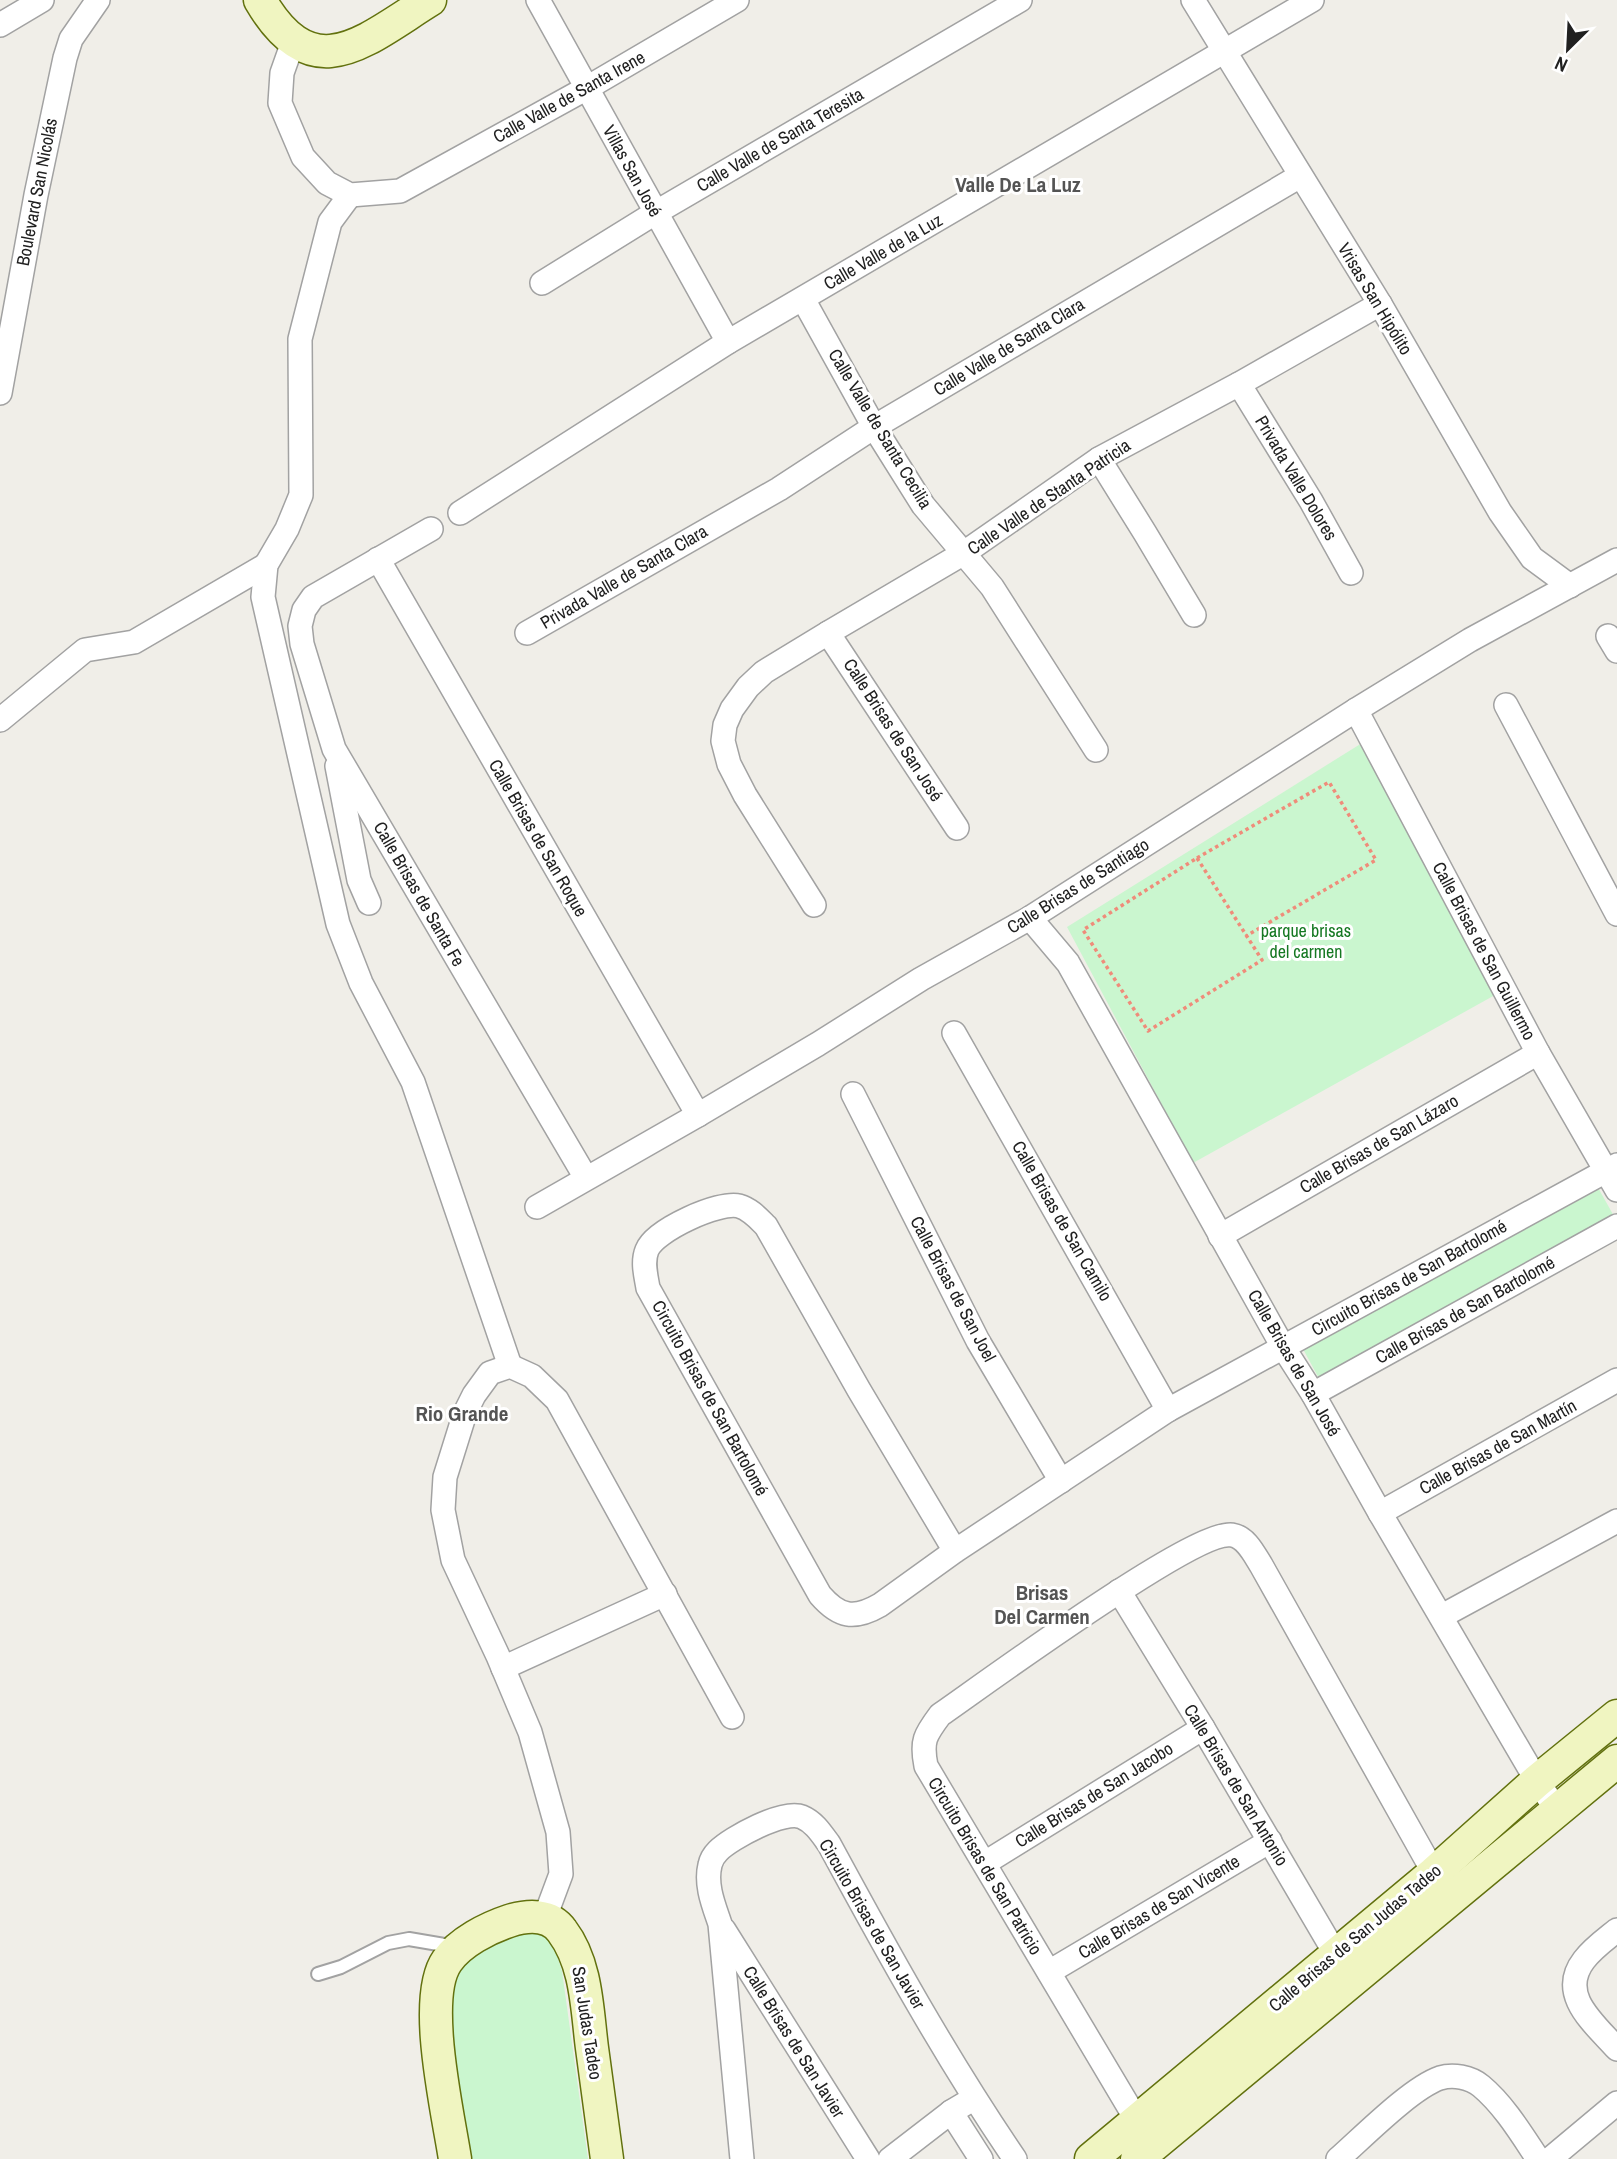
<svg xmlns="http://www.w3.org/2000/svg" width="1617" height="2159" viewBox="0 0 1617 2159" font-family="'Archivo Narrow',sans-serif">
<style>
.park{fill:#caf6cf}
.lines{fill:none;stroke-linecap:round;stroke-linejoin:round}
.lane-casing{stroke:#a2a2a2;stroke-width:16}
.street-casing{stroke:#a2a2a2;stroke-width:26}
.secondary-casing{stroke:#62710e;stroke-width:35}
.path{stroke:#ef8c7a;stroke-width:3.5;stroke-dasharray:3.5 3.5;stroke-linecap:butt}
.lane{stroke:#fff;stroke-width:12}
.street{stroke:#fff;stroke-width:23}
.secondary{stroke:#f0f5c1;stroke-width:32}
.labels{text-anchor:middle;stroke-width:6;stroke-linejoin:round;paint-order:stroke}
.street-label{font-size:18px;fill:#212121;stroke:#fff}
.park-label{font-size:18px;fill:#157822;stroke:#fff}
.quarter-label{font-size:21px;font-weight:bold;fill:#545454;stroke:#fff}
</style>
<rect width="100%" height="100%" fill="#f0eee8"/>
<g class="park">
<polygon points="1362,743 1495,995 1193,1163 1067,927"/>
<polygon points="1596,1184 1615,1218 1322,1384 1303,1349"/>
<polygon points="537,1929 553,1942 562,1971 588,2159 466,2159 442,2000 460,1964 507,1935"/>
</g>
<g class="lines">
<defs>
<polyline id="lane" points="318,1974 341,1967 388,1943 409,1939 456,1947"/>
<g id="street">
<polyline points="538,0 728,342"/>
<polyline points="1193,0 1380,304 1500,512 1532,558 1570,586"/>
<polyline points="0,25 42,0"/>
<polyline points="293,42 282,73 280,103 303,157 327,183 350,195 400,191 587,88 737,0"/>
<polyline points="350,195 330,222 300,339 301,495 287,529 266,565 263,597 338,924 361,983 413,1082 510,1366"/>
<polyline points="542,283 655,213 1020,0"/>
<polyline points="803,299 874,427 923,505 992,587 1096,750"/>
<polyline points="1239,384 1311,501 1351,573"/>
<polyline points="0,393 36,195 65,58 71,39 98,0"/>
<polyline points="1099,459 1145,533 1194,615"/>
<polyline points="460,513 728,342 1312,0"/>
<polyline points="431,529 313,597 304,610 300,626 302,644 334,749 586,1178"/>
<polyline points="378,559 698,1115"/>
<polyline points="527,633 779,489 874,427 1300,176"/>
<polyline points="828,633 957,828"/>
<polyline points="1608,636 1617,651"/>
<polyline points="1506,705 1617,914"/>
<polyline points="1356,710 1538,1053 1617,1190"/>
<polyline points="0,720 85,650 134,642 266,565"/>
<polyline points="337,766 359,880 369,903"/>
<polyline points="814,905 745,795 729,764 723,741 725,725 732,709 748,687 764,672 828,633 964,553 1099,459 1239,384 1380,304"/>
<polyline points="1030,918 1068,963 1283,1347 1313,1394 1380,1513 1537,1781 1557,1810"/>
<polyline points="954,1033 1168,1410"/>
<polyline points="853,1094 978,1341 1061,1481"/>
<polyline points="537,1207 698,1115 818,1044 921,979 1030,918 1356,710 1470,640 1617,560"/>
<polyline points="1220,1236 1538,1053"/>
<polyline points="1313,1394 1617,1226"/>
<polyline points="1380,1513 1617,1380"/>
<path d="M955 1551 859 1390 766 1226C758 1218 750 1209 739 1206 719 1201 655 1230 647 1250 642 1262 646 1276 648 1288L820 1595C839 1617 854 1620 880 1605L955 1551 1168 1410 1617 1165"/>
<polyline points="1119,1591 1203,1728 1335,1953 1344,1966"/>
<polyline points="1442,1616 1617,1521"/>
<polyline points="503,1668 665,1594"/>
<polyline points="985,1863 1203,1728"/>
<polyline points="545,1917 561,1874 558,1832 530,1732 498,1656 453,1560 443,1510 445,1477 465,1413 474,1395 490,1373 510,1366 532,1376 557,1400 732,1717"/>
<polyline points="724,1930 868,2159"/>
<path d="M1617 1930C1606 1939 1593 1948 1584 1960 1557 1995 1595 2024 1617 2049"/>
<polyline points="1049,1972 1270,1841"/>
<polyline points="951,2112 981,2159"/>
<path d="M1145 2134 926 1766C921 1741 925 1735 940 1715 982 1686 1195 1529 1232 1535 1246 1537 1254 1554 1261 1565L1434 1873"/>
<path d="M742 2159 720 1924C714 1906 705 1885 710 1865 711 1860 714 1855 718 1851 731 1838 784 1809 802 1817 814 1822 821 1833 829 1844 887 1951 946 2058 1015 2159"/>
<polyline points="890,2159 951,2112 973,2099"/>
<path d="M1338 2159C1363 2137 1411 2088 1440 2078 1453 2074 1470 2077 1481 2086 1504 2105 1522 2135 1538 2159"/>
<polyline points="1550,2159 1617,2103"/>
</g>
<g id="secondary">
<path d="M260 0C313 91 364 41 430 0"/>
<path d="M455 2159C448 2113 421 1998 447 1961 460 1942 488 1928 509 1921 528 1915 550 1914 562 1931 587 1964 587 2010 592 2048 597 2085 602 2122 607 2159"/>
<polyline points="1091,2159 1434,1873 1537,1781 1617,1716"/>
<polyline points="1137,2159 1617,1761"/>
</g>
</defs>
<use href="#lane" class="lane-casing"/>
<use href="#street" class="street-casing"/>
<use href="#secondary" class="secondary-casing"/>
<g class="path">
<polygon points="1197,858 1262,960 1148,1031 1083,930"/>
<polyline points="1197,858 1329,782 1376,860 1246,936"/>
</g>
<use href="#lane" class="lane"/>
<use href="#street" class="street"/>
<use href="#secondary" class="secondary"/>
</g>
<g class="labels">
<g class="street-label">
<text transform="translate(569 97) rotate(-29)" y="6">Calle Valle de Santa Irene</text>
<text transform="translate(780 140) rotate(-30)" y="6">Calle Valle de Santa Teresita</text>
<text transform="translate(632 171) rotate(61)" y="6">Villas San José</text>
<text transform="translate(37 192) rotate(-79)" y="6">Boulevard San Nicolás</text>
<text transform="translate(883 252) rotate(-30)" y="6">Calle Valle de la Luz</text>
<text transform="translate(1375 299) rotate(59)" y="6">Vrisas San Hipólito</text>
<text transform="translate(1009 347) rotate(-31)" y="6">Calle Valle de Santa Clara</text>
<text transform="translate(880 429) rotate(59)" y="6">Calle Valle de Santa Cecilia</text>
<text transform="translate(1296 478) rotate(59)" y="6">Privada Valle Dolores</text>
<text transform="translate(1049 497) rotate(-34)" y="6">Calle Valle de Stanta Patricia</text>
<text transform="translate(624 577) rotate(-30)" y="6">Privada Valle de Santa Clara</text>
<text transform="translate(893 730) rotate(57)" y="6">Calle Brisas de San José</text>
<text transform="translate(538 838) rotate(60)" y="6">Calle Brisas de San Roque</text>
<text transform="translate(1078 886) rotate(-32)" y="6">Calle Brisas de Santiago</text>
<text transform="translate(419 894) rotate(60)" y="6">Calle Brisas de Santa Fe</text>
<text transform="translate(1484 951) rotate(62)" y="6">Calle Brisas de San Guillermo</text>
<text transform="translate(1379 1144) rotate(-30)" y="6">Calle Brisas de San Lázaro</text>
<text transform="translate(1062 1221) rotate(60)" y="6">Calle Brisas de San Camilo</text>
<text transform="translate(1409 1278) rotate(-29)" y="6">Circuito Brisas de San Bartolomé</text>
<text transform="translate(953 1289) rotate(62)" y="6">Calle Brisas de San Joel</text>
<text transform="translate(1465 1310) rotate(-29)" y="6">Calle Brisas de San Bartolomé</text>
<text transform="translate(1294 1363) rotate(60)" y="6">Calle Brisas de San José</text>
<text transform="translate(710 1398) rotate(61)" y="6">Circuito Brisas de San Bartolomé</text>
<text transform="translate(1498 1447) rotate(-29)" y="6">Calle Brisas de San Martín</text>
<text transform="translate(1236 1785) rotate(59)" y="6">Calle Brisas de San Antonio</text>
<text transform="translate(1094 1795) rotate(-32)" y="6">Calle Brisas de San Jacobo</text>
<text transform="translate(985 1866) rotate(59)" y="6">Circuito Brisas de San Patricio</text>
<text transform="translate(1159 1907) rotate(-31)" y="6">Calle Brisas de San Vicente</text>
<text transform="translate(872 1924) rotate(60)" y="6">Circuito Brisas de San Javier</text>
<text transform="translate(1355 1938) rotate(-40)" y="6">Calle Brisas de San Judas Tadeo</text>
<text transform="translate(587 2023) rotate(81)" y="6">San Judas Tadeo</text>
<text transform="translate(794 2042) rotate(58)" y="6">Calle Brisas de San Javier</text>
</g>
<g class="park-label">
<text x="1306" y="937">parque brisas<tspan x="1306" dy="21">del carmen</tspan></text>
</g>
<g class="quarter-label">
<text x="1018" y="192">Valle De La Luz</text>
<text x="462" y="1421">Rio Grande</text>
<text x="1042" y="1600">Brisas<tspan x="1042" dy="24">Del Carmen</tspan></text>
</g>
</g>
<g transform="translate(1568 49) rotate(204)" stroke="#ffffff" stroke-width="5" paint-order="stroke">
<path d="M0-5L12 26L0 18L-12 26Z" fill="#212121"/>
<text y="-10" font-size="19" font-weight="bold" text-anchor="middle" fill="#212121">N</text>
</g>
</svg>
